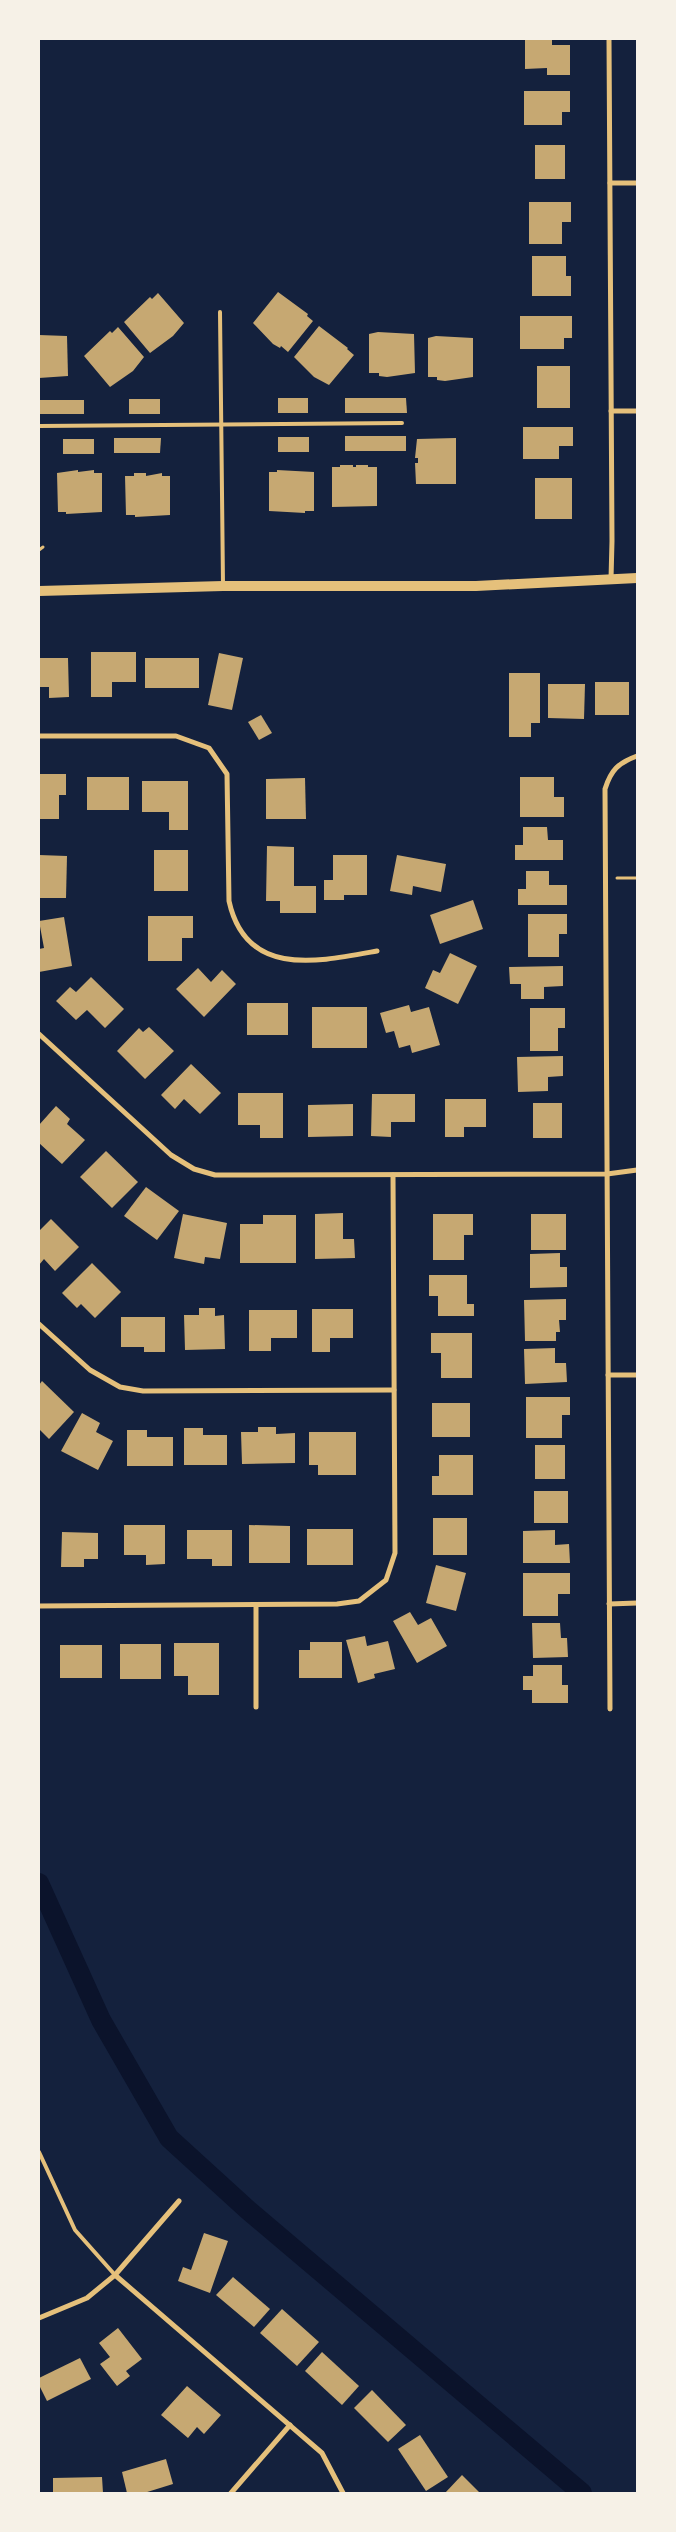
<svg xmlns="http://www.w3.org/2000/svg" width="676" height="2532" viewBox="0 0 676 2532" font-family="'Roboto Condensed',sans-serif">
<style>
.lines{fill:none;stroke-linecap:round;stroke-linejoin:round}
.canal{stroke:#0b132b;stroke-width:20}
.building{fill:#c6a872}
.path{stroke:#e5c07b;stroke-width:3}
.service{stroke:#e5c07b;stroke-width:4}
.minor{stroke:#e5c07b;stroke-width:5}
.secondary{stroke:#e5c07b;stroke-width:10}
</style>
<rect width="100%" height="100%" fill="#14213d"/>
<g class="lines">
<polyline class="canal" points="39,1883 101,2020 169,2138 248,2210 582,2493"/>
</g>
<g class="building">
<polygon points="525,39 552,39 552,45 570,45 570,75 547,75 547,68 525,69"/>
<polygon points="524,91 570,91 570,112 562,112 562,125 524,125"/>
<rect x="535" y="145" width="30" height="34"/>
<polygon points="529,202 571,202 571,222 562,222 562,244 529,244"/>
<polygon points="532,256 566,256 566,276 571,276 571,296 532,296"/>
<polygon points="278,292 308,314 307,316 313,321 288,352 281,346 280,348 273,344 253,323"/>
<polygon points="158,293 184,323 173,336 150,353 124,322 150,297 152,299"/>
<polygon points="520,316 572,316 572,338 564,338 564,349 520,349"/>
<polygon points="319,326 348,348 347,349 354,355 329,385 314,377 294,357"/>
<polygon points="118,327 144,357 133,371 110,387 84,356 110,331 112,333"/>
<polygon points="378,332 414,334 415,373 387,377 379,376 379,373 369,373 369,334"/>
<polygon points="39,335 67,336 68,376 39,378"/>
<polygon points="436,336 473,338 473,377 445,381 437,380 437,377 428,377 428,338"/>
<rect x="537" y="366" width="33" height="42"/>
<rect x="278" y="398" width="30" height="15"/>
<polygon points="345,398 406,398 407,413 345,413"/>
<rect x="129" y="399" width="31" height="15"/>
<rect x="39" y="400" width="45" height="14"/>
<polygon points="523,427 573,427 573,446 559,446 559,459 523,459"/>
<rect x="345" y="436" width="61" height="15"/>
<rect x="278" y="437" width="31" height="15"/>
<polygon points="114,438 161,438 160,453 114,453"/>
<polygon points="456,438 456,484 416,484 415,463 418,463 418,458 415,458 417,439"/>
<rect x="63" y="439" width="31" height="15"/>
<polygon points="340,465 353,465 353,467 356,467 356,465 368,465 368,467 377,467 377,506 332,507 332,467 340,467"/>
<polygon points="78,470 78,472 94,470 94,473 102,473 102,512 66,514 66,512 58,512 57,473"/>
<polygon points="277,470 314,472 314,511 305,511 305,513 269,511 269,472 277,472"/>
<polygon points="134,473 146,473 146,476 162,473 162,476 170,476 170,515 135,517 135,515 126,515 125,476 134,476"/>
<rect x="535" y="478" width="37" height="41"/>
<polygon points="91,652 136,652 136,682 112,682 112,697 91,697"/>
<polygon points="219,653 243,658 232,710 208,705"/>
<polygon points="39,658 68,658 69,697 49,698 49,687 39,687"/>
<rect x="145" y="658" width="54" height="30"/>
<polygon points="509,673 540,673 540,723 531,723 531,737 509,737"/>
<rect x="595" y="682" width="34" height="33"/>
<polygon points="548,684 585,684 584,719 548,718"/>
<polygon points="261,715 272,733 259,740 248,722"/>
<polygon points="39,774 66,774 66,795 59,795 59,819 39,819"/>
<rect x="87" y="777" width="42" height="33"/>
<polygon points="520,777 554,777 554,797 564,797 564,817 520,817"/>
<polygon points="305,778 306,819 266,819 266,779"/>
<polygon points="142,781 188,781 188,830 169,830 169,812 142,812"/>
<polygon points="523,827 547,827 548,840 563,840 563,860 515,860 515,845 523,845"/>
<polygon points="267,846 294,847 294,886 316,886 316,913 280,913 280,901 266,901"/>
<rect x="154" y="850" width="34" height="41"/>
<polygon points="39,855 67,856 66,898 39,898"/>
<polygon points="333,855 367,855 367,895 344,895 344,900 324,900 324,880 333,880"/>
<polygon points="397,855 446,864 441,892 413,886 412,895 390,891"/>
<polygon points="526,871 549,871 549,885 567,885 567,905 518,905 518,889 526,889"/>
<polygon points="473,900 483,929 440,944 430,915"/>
<polygon points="528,914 567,914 567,934 559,934 559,957 528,957"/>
<polygon points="148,916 193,916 193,938 182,938 182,961 148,961"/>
<polygon points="64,917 72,966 39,972 39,949 44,948 39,921"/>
<polygon points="450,953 477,966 458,1004 425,988 433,970 440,973"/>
<polygon points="563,966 563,986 544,987 544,999 521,999 521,984 510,984 509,967"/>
<polygon points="198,968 211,982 222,970 236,984 204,1017 176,989"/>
<polygon points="91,977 124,1009 105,1028 87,1010 76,1020 56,1001 70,987 76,992"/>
<rect x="247" y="1003" width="41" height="32"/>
<polygon points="409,1005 411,1012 429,1007 440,1045 412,1053 410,1045 399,1048 394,1031 386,1033 380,1013"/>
<rect x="312" y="1007" width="55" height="41"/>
<polygon points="530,1008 565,1008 565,1028 558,1028 558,1051 530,1051"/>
<polygon points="149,1027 174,1051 145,1079 117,1051 139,1028 143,1032"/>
<polygon points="563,1056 563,1076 548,1077 548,1091 518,1092 517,1057"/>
<polygon points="191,1064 221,1093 200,1114 184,1099 175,1109 161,1095"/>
<polygon points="238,1093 283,1093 283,1138 260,1138 260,1125 238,1125"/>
<polygon points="372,1094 415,1094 415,1122 391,1122 391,1137 371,1136"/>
<polygon points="445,1099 486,1099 486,1127 464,1127 464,1137 445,1137"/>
<rect x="533" y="1103" width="29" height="35"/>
<polygon points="353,1104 353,1136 308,1137 308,1105"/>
<polygon points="56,1106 70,1119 67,1124 85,1140 62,1164 39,1143 39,1125"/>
<polygon points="106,1151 138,1182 112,1208 80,1177"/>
<polygon points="146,1187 179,1211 157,1240 124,1216"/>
<polygon points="343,1213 343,1239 354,1239 355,1258 315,1259 315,1214"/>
<polygon points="183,1214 227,1223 220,1259 205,1257 204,1264 174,1258"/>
<polygon points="433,1214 473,1214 473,1235 464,1235 464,1260 433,1260"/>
<rect x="531" y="1214" width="35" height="36"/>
<polygon points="263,1215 296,1215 296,1263 240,1263 240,1224 263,1224"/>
<polygon points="51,1219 79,1247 55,1271 44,1259 39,1265 39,1231"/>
<polygon points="560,1253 560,1267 567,1267 567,1287 530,1288 530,1254"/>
<polygon points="92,1263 121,1292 95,1318 81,1304 77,1308 62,1293"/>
<polygon points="429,1275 467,1275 467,1304 474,1304 474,1316 438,1316 438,1296 429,1296"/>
<polygon points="566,1299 566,1320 559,1320 560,1332 556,1332 556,1341 525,1341 524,1300"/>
<polygon points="199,1308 215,1308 215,1316 224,1315 225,1349 185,1350 184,1315 199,1315"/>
<polygon points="312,1309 353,1309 353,1338 330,1338 330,1352 312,1352"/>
<polygon points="249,1310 297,1310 297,1338 271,1338 271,1351 249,1351"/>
<polygon points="121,1317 165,1317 165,1352 144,1352 144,1347 121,1347"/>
<polygon points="431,1333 472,1333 472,1378 441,1378 441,1353 431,1353"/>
<polygon points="555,1348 555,1363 566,1363 567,1382 525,1384 524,1349"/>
<polygon points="42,1381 74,1412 49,1439 39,1429 39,1385"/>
<polygon points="526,1397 570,1397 570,1415 562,1415 562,1438 526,1438"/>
<rect x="432" y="1403" width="38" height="34"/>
<polygon points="82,1413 100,1423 96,1432 113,1441 98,1470 61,1451"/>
<polygon points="258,1427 276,1427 276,1434 295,1433 295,1463 242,1464 241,1432 258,1432"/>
<polygon points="184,1428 203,1428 203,1435 227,1435 227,1465 184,1465"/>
<polygon points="127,1430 147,1430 147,1437 173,1437 173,1466 127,1466"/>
<polygon points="309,1432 356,1432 356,1475 318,1475 318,1465 309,1465"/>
<rect x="535" y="1445" width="30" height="34"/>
<polygon points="439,1455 473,1455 473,1495 432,1495 432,1476 439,1476"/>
<rect x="534" y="1491" width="34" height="32"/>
<rect x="433" y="1518" width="34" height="37"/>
<polygon points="124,1525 165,1525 165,1564 146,1565 146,1555 124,1555"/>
<polygon points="249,1525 290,1526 290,1563 249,1563"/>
<rect x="307" y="1529" width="46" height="36"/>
<polygon points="187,1530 232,1530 232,1566 212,1566 212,1559 187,1559"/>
<polygon points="555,1530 555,1545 569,1544 570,1563 523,1563 523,1531"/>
<polygon points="62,1532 98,1533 98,1559 84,1559 84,1567 61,1567"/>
<polygon points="436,1565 466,1573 456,1611 426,1603"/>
<polygon points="523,1573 570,1573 570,1594 558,1594 558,1616 523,1616"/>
<polygon points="410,1612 418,1625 431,1618 447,1646 417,1663 393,1621"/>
<polygon points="532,1623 560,1623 561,1638 567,1638 568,1657 533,1658"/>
<polygon points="365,1636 367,1646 388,1641 395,1669 374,1674 375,1678 358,1683 346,1640"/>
<polygon points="310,1642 342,1642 342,1678 299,1678 299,1650 310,1650"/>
<polygon points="174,1643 219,1643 219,1695 188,1695 188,1676 174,1676"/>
<rect x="120" y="1644" width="41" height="35"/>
<rect x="60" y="1645" width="42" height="33"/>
<polygon points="533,1665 562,1665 562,1685 568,1685 568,1703 532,1703 532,1690 523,1690 523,1676 533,1676"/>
<polygon points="204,2233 228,2241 210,2293 178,2281 183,2267 191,2270"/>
<polygon points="233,2277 270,2309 254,2327 216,2295"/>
<polygon points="282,2309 319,2342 297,2366 260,2333"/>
<polygon points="118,2328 142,2359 126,2371 130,2376 117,2386 100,2364 110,2357 99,2343"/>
<polygon points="322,2352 359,2386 342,2405 305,2371"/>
<polygon points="80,2358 91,2379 47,2401 39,2385 39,2378"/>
<polygon points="187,2386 221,2415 204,2434 197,2427 188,2438 161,2415"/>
<polygon points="372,2390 406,2425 388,2442 354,2408"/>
<polygon points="420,2435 448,2477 426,2491 398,2449"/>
<polygon points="166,2459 173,2484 144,2493 127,2493 122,2472"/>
<polygon points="462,2475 480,2493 445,2493"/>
<polygon points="102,2477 103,2493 53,2493 53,2478"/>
</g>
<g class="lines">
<g class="path">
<polyline points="39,550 43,547"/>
<polyline points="617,878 637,878"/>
</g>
<g class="service">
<polyline points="220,312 223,584"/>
<polyline points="39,426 402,423"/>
<polyline points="39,2152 75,2230 115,2275"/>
</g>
<g class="minor">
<polyline points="609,39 612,541 611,579"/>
<polyline points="610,183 637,183"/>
<polyline points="611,411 637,411"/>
<path d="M39 736H176L209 748 227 774 229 901C246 978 317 962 377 951"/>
<polyline points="39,1034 171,1155 194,1169 215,1175 607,1174 637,1170"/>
<polyline points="39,1324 90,1370 120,1387 143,1391 394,1390"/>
<polyline points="608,1375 637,1375"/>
<polyline points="609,1604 637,1603"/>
<polyline points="256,1605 256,1707"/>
<polyline points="39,1606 337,1604 359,1601 386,1580 395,1553 393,1175"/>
<path d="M610 1709 605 789C611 770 618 763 637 756"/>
<polyline points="115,2275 322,2453 343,2493"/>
<polyline points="39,2318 87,2298 115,2275 179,2201"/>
<polyline points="231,2493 290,2425"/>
</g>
<polyline class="secondary" points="39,591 223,586 476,586 637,578"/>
</g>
<rect width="676" height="2532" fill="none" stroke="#f6f1e7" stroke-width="80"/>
</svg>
